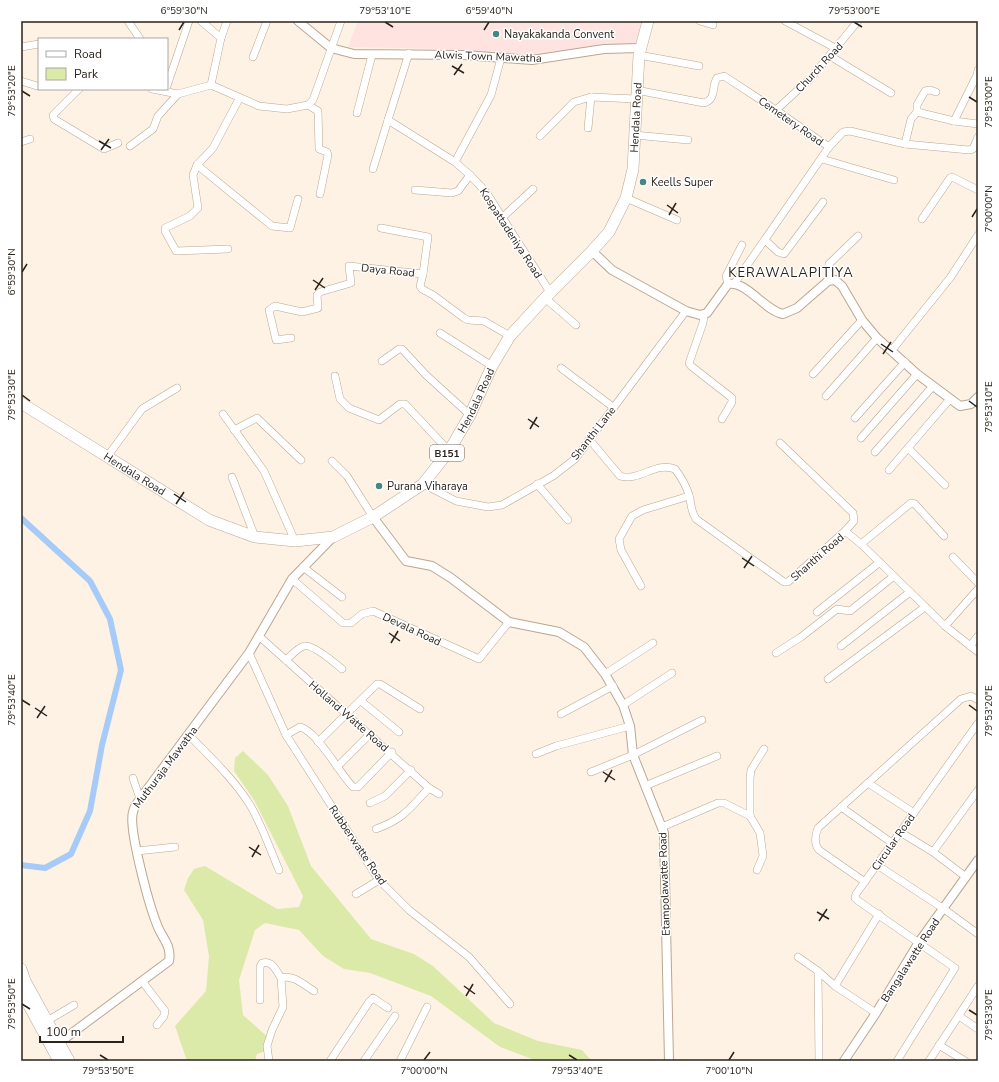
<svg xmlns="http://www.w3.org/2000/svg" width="999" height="1082" viewBox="0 0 999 1082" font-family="'Nunito Sans',sans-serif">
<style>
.education{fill:#fee3e0}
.green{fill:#dceaa9}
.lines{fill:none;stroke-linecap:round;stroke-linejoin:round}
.canal{stroke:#a7cbf9;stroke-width:6}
.minor-casing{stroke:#baa792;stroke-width:8}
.tertiary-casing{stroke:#baa792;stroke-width:10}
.primary-casing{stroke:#baa792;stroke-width:12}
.trunk-casing{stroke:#baa792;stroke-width:12}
.minor{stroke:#fff;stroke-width:7}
.tertiary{stroke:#fff;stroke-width:8}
.primary{stroke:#fff;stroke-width:11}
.trunk{stroke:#fff;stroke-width:11}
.ticks{fill:none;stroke:#2a231b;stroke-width:1.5}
.poi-dot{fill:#428984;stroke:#fff;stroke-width:1.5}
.labels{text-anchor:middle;stroke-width:3;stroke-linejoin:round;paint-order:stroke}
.shield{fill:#fff;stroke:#6a655f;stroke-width:1}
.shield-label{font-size:10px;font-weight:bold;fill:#2a231b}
.poi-label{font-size:11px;fill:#2a231b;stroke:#fff;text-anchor:start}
.street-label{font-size:11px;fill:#2a231b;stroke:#fff}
.quarter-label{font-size:13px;letter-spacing:1px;fill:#2a231b;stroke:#fff}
.neatline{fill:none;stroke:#2a231b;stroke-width:1.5}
.ticks-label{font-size:10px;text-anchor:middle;fill:#2a231b}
</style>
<rect width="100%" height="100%" fill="#fef2e5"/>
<polygon class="education" points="358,21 643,21 634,48 591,46 559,55 527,59 448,49 348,47"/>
<polygon class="green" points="243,751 268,775 288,806 311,866 371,939 414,954 433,966 494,1023 538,1041 582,1050 592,1061 537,1061 500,1047 431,996 370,973 344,969 323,956 299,930 265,923 255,930 239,980 243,1015 270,1039 269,1050 257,1054 255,1061 187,1061 175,1026 206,991 209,956 203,920 184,890 188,878 194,869 205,866 277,909 299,907 303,896 254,800 234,771 235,758"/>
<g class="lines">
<polyline class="canal" points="21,518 90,581 110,619 121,670 102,745 90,811 71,854 45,868 21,865"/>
<defs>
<g id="minor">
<polyline points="128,21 140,39"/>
<polyline points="201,21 221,38"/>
<polyline points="700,21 713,25"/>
<polyline points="785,21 837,49"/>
<polyline points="21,47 39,44"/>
<polyline points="409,53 388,120 455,162 470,175 486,192 550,292"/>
<polyline points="639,55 699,66"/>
<polyline points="830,56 891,93"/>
<polyline points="253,57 267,21"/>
<polyline points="978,70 977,75 954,121 978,124"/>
<polyline points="21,81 37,86"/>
<polyline points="211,85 221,38 227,21"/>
<polyline points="167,86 189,21"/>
<polyline points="79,89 53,115 54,119 104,149 118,143"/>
<polyline points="152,89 178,94 211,85 259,106 287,109 308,105 313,100 341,21"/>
<path d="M636 90 704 103C717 99 711 87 717 78L724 76 776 110 829 147 734 284"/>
<polyline points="308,105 318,111 319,149 327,152 328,155 320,194"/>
<polyline points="776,110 810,79 858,21"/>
<polyline points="917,112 917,105 925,91 930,90 936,92"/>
<polyline points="357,113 372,55"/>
<polyline points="588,128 591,97"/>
<polyline points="634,135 688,140"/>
<polyline points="540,136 574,102 591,97 636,99"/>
<polyline points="21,142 30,139"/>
<polyline points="905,144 911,119 917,112 954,121"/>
<polyline points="130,146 153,129 158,116 178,94"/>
<polyline points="829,147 843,132 850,131 905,144 969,150 973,149 978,137"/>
<polyline points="822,159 894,180"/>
<polyline points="455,162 491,95 501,58"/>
<polyline points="197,165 272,226 290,228 298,199"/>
<polyline points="373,169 388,120"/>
<polyline points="415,190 452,193 458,191 470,175"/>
<polyline points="626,198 677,220"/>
<polyline points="503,217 533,189"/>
<polyline points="922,219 950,178 952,177 978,190"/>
<polyline points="381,228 428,237 423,274"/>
<polyline points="765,240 778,252 784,254 823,202"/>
<polyline points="228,249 176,251 165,231 165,228 190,216 198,208 193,175 197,165 213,148 239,99"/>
<polyline points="828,281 829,264 858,236"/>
<polyline points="728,284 726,276 742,245"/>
<polyline points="545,298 576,325"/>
<polyline points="704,315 703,323 689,363 691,366 732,398 732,402 722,419"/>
<polyline points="440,333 492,366"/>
<polyline points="291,338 276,340 269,310 275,306 302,312 318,308 317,295 320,292 351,283 349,266 423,274 420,286 422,289 433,295 464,318 468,320 484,321 510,336"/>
<polyline points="892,350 950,278 978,235"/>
<polyline points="382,361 399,349 402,349 426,375 470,415"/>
<polyline points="561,368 613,407"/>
<polyline points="813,374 862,320"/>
<polyline points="335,376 340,399 349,408 379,420 400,404 405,404 449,451"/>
<polyline points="826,396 877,338"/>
<polyline points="223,414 264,471 295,541"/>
<polyline points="855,418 905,362"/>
<polyline points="234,430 257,418 301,460"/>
<polyline points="861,438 917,374"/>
<path d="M589 439 620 476C639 482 656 461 675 469 681 477 686 485 689 495 692 505 690 510 696 519L784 582H788L845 531 861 544 945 626 978 652"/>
<polyline points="780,443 853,513 854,521 845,531"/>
<polyline points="908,448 945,485"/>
<polyline points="875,452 933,386"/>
<polyline points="107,457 142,409 177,388"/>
<polyline points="332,461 347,476 373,517"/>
<polyline points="889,470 950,399"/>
<polyline points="232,477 255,537"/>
<polyline points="423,484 456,501 488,507 502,505 553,476 575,459 686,311"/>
<polyline points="537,484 568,520"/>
<polyline points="861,544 911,503 915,504 944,536"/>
<polyline points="953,557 978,583"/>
<polyline points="303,567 342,597"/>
<polyline points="292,579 343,623 351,623 362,614 373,611 479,659 509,622"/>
<polyline points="641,586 621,550 619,539 632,516 643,510 689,496"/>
<polyline points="817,612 880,562"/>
<polyline points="945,626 978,589"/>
<polyline points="260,637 429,788 439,794"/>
<polyline points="841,646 910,592"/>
<polyline points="970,646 978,636"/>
<polyline points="249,653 286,735 379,880 409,910 469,957 510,1004"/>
<polyline points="776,653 801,637 837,609 850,611 894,576"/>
<path d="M286 660C291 656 297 648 304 646 313 644 335 663 342 669"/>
<polyline points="605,674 653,643"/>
<polyline points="828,679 925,607"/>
<polyline points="361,701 399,732"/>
<polyline points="623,705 672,673"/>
<polyline points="561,714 613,686"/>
<path d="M189 735C210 757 234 779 250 805 262 825 270 849 279 870"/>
<path d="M286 735 300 727C317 731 340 774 353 787H358L392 752"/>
<polyline points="318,742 377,684 380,684 420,709"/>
<polyline points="536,754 556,746 630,726"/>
<polyline points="337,767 370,734"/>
<polyline points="591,772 633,755 702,720"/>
<polyline points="133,778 140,799"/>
<polyline points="868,783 914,813"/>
<polyline points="645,786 717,756"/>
<polyline points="370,803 385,796 411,770"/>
<polyline points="841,807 892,843"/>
<polyline points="662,827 718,803 724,803 750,816"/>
<path d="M376 829C404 819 410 808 429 788"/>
<polyline points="900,832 933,852 978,790"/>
<polyline points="137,851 175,847"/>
<polyline points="933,852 966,877"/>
<polyline points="877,865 944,909 978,934"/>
<polyline points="757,870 763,856 760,833 750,816 750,778 751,770 764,749"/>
<path d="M865 882 819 850C814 844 815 835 818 828L961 699 971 696 978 700"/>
<polyline points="356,894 379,880"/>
<polyline points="798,957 818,971"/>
<polyline points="142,981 165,1011 164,1016 157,1025"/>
<polyline points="835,986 879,914"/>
<path d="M260 1000V967L262 963C272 960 276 970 281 978"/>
<polyline points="959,1016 978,1029"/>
<polyline points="47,1021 74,1005"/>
<polyline points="939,1045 965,1061"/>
<path d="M269 1061 267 1046 272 1030 283 1007 281 978C293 974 304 985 314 991"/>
<polyline points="330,1061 369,1002 373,998 388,1008"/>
<polyline points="364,1061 395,1016"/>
<polyline points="400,1061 427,1007"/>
<polyline points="819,1061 818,971 835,986 876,1013"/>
<polyline points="897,1061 955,968 857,900 855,898 856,894 978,723"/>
<polyline points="929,1061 978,986"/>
</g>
<g id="tertiary">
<polyline points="298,21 331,48 354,54 464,55 532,60 604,49 640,48"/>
<path d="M592 251 612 270 686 311 700 315 707 313 728 284C746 280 765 311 783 314L797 308 828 281 835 280 842 286 862 320 877 338 917 374 960 406 971 404 978 397"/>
<polyline points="373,517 406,561 432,566 451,578 509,622 559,632 584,647 605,674 623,705 630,726 633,755 664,833 669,1061"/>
<path d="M56 1045 169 961C172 944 161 938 156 922 149 904 128 828 133 812 134 807 137 803 140 799L249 653 292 579 333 537"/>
<polyline points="844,1061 876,1013 919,942 978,860"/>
</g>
<g id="primary">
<path id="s1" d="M21 403 209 520 255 537 295 541 333 537 373 517 423 484 449 451 470 415 492 366 510 336 545 298 592 251 609 232 626 198 633 169 639 55 648 21"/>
</g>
<g id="trunk">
<polyline points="21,969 25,981 69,1061"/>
<polyline points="21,991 59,1061"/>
</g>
</defs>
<use href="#minor" class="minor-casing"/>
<use href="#tertiary" class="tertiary-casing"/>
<use href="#primary" class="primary-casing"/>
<use href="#trunk" class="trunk-casing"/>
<use href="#minor" class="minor"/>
<use href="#tertiary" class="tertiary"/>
<use href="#primary" class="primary"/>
<use href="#trunk" class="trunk"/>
</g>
<path class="ticks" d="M385 22 393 27M854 22 862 27M179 30 184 22M484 30 489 22M452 66 464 73M454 75 462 64M22 91 30 96M969 97 977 102M99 141 111 148M101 150 109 139M667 205 678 213M669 215 676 203M972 217 977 209M22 272 27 264M313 280 325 288M315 290 323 278M881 344 893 352M883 354 891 342M22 395 30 401M969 401 977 407M528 419 539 427M530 429 537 417M174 494 186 502M176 504 184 492M742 558 754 566M744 568 752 556M389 633 400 641M391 643 398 631M22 700 30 705M969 705 977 711M35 708 47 716M37 718 45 706M603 772 615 780M605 782 612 770M249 847 261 855M252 857 259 845M817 912 829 919M819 921 827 909M464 986 475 994M466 996 473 984M22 1004 30 1009M969 1010 977 1015M100 1055 108 1060M569 1055 577 1060M424 1060 430 1052M729 1060 734 1052"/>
<g class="poi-dot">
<circle cx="496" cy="34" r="4"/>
<circle cx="643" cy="182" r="4"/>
<circle cx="379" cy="486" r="4"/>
</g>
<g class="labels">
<rect class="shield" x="430" y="445" width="34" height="16" rx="3"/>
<g class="shield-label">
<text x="447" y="457">B151</text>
</g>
<g class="poi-label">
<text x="504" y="38">Nayakakanda Convent</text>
<text x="651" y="186">Keells Super</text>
<text x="387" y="490">Purana Viharaya</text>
</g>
<g class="street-label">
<text transform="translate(488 56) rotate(2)" y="4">Alwis Town Mawatha</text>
<text transform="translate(819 67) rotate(-47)" y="4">Church Road</text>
<text dy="4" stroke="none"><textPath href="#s1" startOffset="889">Hendala Road</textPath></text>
<text transform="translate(791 121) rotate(35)" y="4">Cemetery Road</text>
<text transform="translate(511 233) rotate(57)" y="4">Kospattadeniya Road</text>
<text transform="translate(388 270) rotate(6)" y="4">Daya Road</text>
<text dy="4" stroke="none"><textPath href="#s1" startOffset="553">Hendala Road</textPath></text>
<text transform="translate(593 433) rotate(-52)" y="4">Shanthi Lane</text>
<text dy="4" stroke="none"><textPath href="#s1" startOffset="134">Hendala Road</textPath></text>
<text transform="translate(817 557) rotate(-41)" y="4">Shanthi Road</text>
<text transform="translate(412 629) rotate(25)" y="4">Devala Road</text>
<text transform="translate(349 716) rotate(41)" y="4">Holland Watte Road</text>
<text transform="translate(165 767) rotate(-53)" y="4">Muthuraja Mawatha</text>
<text transform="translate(893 842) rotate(-55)" y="4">Circular Road</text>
<text transform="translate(358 845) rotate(56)" y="4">Rubberwatte Road</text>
<text transform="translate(664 884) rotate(-92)" y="4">Etampolawatte Road</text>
<text transform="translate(910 960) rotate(-57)" y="4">Bangalawatte Road</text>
</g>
<g class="quarter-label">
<text x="791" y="277">KERAWALAPITIYA</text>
</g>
</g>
<rect width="999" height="1082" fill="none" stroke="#ffffff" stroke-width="44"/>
<rect x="38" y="38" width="130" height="52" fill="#ffffff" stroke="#aaa7a4"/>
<rect x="46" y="51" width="20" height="6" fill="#ffffff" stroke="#aaa7a4"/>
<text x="74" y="58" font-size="12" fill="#2a231b">Road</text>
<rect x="46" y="68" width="20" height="12" fill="#dceaa9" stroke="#aaa7a4"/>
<text x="74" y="78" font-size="12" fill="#2a231b">Park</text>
<path d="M40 1036v6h83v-6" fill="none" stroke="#2a231b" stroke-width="2"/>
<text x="46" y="1036" font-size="12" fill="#2a231b" stroke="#ffffff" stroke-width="3" paint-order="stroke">100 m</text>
<rect x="22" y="22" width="955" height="1038" class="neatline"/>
<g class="ticks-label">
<text x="184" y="14">6°59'30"N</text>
<text x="385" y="14">79°53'10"E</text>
<text x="489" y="14">6°59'40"N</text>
<text x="854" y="14">79°53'00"E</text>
<text transform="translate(11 91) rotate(-90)" y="4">79°53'20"E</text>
<text transform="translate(988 102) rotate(-90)" y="4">79°53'00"E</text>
<text transform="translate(988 209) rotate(-90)" y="4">7°00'00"N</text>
<text transform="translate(11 272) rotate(-90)" y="4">6°59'30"N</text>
<text transform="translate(11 395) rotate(-90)" y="4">79°53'30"E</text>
<text transform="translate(988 407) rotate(-90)" y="4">79°53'10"E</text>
<text transform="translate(11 700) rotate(-90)" y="4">79°53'40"E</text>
<text transform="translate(988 711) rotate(-90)" y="4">79°53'20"E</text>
<text transform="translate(11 1004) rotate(-90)" y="4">79°53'50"E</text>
<text transform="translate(988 1015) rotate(-90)" y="4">79°53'30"E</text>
<text x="108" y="1074">79°53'50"E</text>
<text x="424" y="1074">7°00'00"N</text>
<text x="577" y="1074">79°53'40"E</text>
<text x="729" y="1074">7°00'10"N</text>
</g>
</svg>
